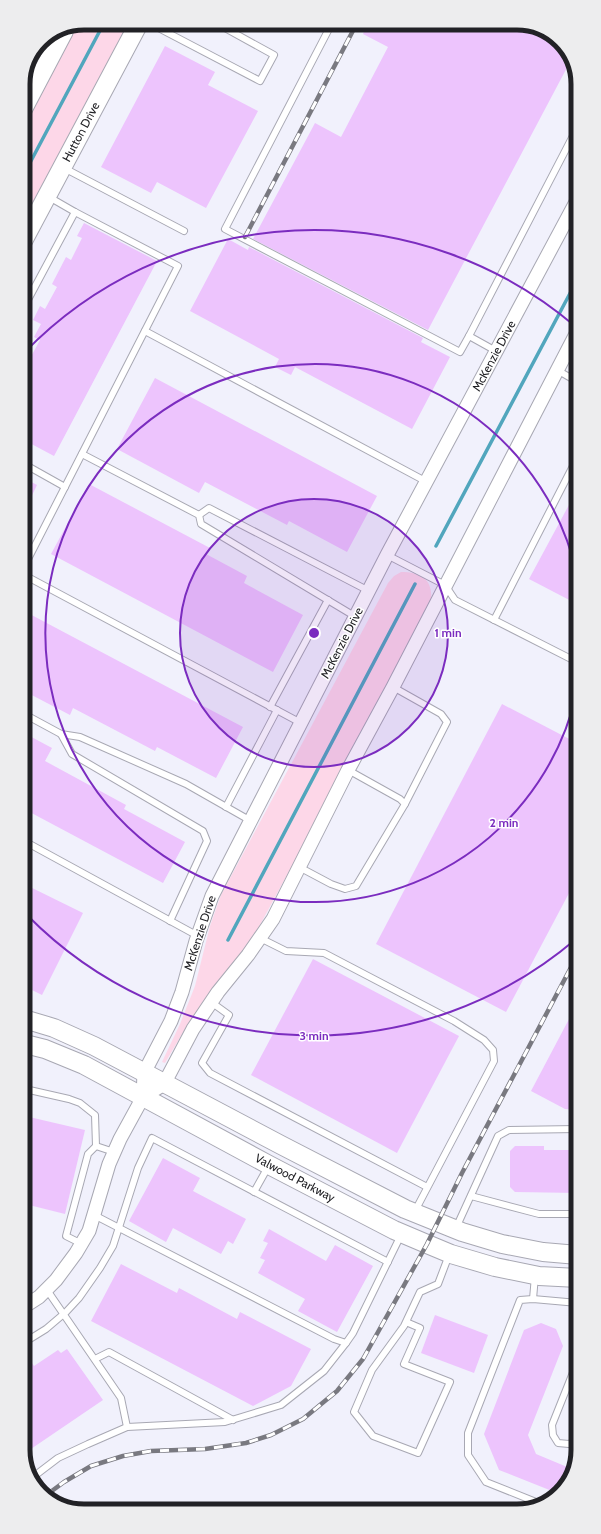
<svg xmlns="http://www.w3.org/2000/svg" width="601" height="1534" viewBox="0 0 601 1534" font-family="Cabin,sans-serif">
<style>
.green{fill:#fdd7e8}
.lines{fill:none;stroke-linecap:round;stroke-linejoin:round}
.stream{stroke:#51a6bd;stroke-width:3.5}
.building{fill:#edc4fd}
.lane-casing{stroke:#a8a8b3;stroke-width:8}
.street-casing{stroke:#a8a8b3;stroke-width:15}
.secondary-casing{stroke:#a8a8b3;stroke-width:20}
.lane{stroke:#fff;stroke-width:6}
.street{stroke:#fff;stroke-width:13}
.secondary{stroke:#fff;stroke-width:18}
.rail-casing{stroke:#797980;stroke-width:4.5}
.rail{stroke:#fff;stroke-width:3;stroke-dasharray:9;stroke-linecap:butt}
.ring{fill:none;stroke:#7b2cbf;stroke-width:2}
.labels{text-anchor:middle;stroke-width:3;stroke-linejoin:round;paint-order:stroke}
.street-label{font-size:12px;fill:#222226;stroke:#fff}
.rim{fill:none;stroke:#222226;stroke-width:5}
.centre{fill:#7b2cbf;stroke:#fff;stroke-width:2}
.ring-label{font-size:12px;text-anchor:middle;font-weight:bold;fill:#7b2cbf;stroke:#fff;stroke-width:3;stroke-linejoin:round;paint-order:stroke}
</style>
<rect width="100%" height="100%" fill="#f1f1fc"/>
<g class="green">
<polygon points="84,23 133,23 23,230 23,127 76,26"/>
<path d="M401 572C425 572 435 583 430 606L325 805 254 936 206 997 185 1029 165 1063 162 1062 180 1024 195 986 210 926 221 895 388 583 394 576Z"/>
</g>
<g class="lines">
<g class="stream">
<polyline points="23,176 104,23"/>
<polyline points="436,546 576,282"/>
<polyline points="228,940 415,584"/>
<path d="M275 1510C309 1505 343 1505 378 1510"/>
</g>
</g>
<g class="building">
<polygon points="368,23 521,23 557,38 571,60 428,330 253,239 315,123 341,137 388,47 363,34"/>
<polygon points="165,46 215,72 208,85 258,111 206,208 157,182 151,193 101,167"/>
<polygon points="84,223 157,261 54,456 24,440 24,360 28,362 40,340 34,337 41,324 33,320 40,306 45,309 57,287 52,284 66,257 71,260 82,238 77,236"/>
<polygon points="228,239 248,250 249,247 423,338 421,342 450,357 412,429 295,367 291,375 275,367 279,359 190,311"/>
<polygon points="155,378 377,496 347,552 289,521 287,525 205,482 199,493 117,449"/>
<polygon points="24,478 37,485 24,512"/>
<polygon points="89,484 210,548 206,554 247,576 244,583 303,615 273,672 51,554"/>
<polygon points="577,490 577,604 529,579"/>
<polygon points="24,611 243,727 216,778 157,747 155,751 73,708 70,715 24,691"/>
<polygon points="502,704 577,743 577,878 506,1012 376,944"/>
<polygon points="24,733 52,748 45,761 126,805 124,809 185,842 163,883 24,809"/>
<polygon points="24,884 83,913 42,995 24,986"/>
<polygon points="313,959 459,1036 397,1153 251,1075"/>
<polygon points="577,1004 577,1110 565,1109 531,1091"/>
<polygon points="25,1116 85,1130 65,1214 25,1204"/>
<polygon points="515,1146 544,1146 544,1150 578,1150 578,1193 515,1192 510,1187 510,1151"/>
<polygon points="163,1158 200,1178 193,1191 246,1219 233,1244 228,1241 221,1254 173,1228 166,1242 129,1221"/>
<polygon points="269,1229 326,1261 335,1245 373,1266 337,1332 298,1311 305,1299 258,1273 265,1260 260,1258 268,1243 263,1241"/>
<polygon points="121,1264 177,1293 179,1288 237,1319 240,1312 311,1349 291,1386 253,1406 91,1321"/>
<polygon points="435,1315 488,1335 474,1373 421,1353"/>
<polygon points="541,1323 556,1329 563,1346 528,1435 536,1454 572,1469 565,1487 557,1493 499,1470 484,1434 524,1330"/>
<polygon points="67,1349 103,1400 25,1453 25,1353 34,1366 58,1350 61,1353"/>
</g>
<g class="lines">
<defs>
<g id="lane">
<polyline points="149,23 260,81 274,55 216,23"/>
<polyline points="332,23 225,229 460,352 469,336"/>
<polyline points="64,168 184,231"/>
<polyline points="23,309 75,212"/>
<polyline points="145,331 427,482"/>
<polyline points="496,351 469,336 576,130"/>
<polyline points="557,370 576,381"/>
<polyline points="82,454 199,515 201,524 356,617"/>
<polyline points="24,464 65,487"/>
<polyline points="199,515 209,508 369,591"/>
<polyline points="387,555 445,585 455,600 577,662"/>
<polyline points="24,567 178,266 75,212 49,197"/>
<polyline points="24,575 301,723"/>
<polyline points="494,620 576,460"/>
<polyline points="393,687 441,714 447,722 405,804"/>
<polyline points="270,707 328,600"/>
<polyline points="24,714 61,734 80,737 186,784 251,821"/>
<polyline points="61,734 72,754 203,831 207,841 170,921"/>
<polyline points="226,807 277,710"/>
<polyline points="24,841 198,936"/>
<polyline points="299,867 331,884 345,889 356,886 405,804 400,799 348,770"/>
<polyline points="260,938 286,951 324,953 454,1021 484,1040 493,1050 494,1061 415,1211"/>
<polyline points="211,1002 229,1015 202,1063 210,1073 427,1187"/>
<polyline points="25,1089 69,1099 80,1103 95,1115 96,1146 114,1152"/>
<polyline points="254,1192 268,1167"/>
<polyline points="471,1196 539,1214 578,1214"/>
<polyline points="94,1215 334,1339 346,1343 353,1333 401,1235"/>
<polyline points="456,1228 498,1136 509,1130 577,1129"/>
<polyline points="82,1244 66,1236 88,1154 96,1146"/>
<polyline points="47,1290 121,1398 127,1427"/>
<polyline points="533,1299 535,1276"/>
<polyline points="406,1322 420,1328 404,1364 450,1382 418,1453 373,1436 354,1412 372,1370 404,1326 420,1292 438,1284 449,1255"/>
<polyline points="25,1342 46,1329 66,1312 79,1298 100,1268 113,1246 138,1168 152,1138 388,1262"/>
<polyline points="95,1359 109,1352 233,1420"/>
<polyline points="578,1360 552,1425 553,1435 558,1443 569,1444 578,1440"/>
<polyline points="33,1477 58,1458 88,1444 127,1427 225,1422 281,1405 324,1371 346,1343"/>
<polyline points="541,1504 486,1482 468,1455 468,1433 520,1300 533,1299 578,1303"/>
</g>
<g id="street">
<polyline points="143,1097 164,1084 193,1029 218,992 248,955 273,919 348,770 393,687 576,334"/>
<polyline points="25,1306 39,1297 56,1280 76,1253 89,1231 109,1164 120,1139 143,1097 144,1073 171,1021 182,992 196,941 212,896 387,555 576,202"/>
</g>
<g id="secondary">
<polyline points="23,109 64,31"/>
<polyline points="23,241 139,23"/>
<polyline points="24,1019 54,1028 94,1046 281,1145 405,1209 462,1232 502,1244 543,1252 578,1255"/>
<polyline points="25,1044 45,1049 84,1065 269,1165 394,1230 427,1244 451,1254 495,1267 539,1276 578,1278"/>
</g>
</defs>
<use href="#lane" class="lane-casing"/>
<use href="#street" class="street-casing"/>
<use href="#secondary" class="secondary-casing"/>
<use href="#lane" class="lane"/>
<use href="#street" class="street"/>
<use href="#secondary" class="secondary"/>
<defs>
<g id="rail">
<polyline points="245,237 357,23"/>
<polyline points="45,1496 64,1482 91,1466 123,1456 151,1451 205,1449 246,1443 271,1435 303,1419 337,1391 363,1359 427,1244 462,1173 577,956"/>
</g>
</defs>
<use href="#rail" class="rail-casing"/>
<use href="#rail" class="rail"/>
</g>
<circle cx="314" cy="633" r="134" fill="#7b2cbf" fill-opacity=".12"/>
<g class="ring">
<circle cx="314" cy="633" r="134"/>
<path d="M577 691A269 269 0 1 1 577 575"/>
<path d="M576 939A403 403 0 0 1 27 915M24 353A403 403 0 0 1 576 327"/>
</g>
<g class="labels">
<g class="street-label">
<text transform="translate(81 132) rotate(-62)" y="4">Hutton Drive</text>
<text transform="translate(494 356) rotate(-62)" y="4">McKenzie Drive</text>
<text transform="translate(342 643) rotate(-63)" y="4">McKenzie Drive</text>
<text transform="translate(200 933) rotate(-72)" y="4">McKenzie Drive</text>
<text transform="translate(295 1178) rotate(28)" y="4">Valwood Parkway</text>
</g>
</g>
<path d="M0 0H601V1534H0ZM84 30H517A54 54 0 0 1 571 84V1450A54 54 0 0 1 517 1504H84A54 54 0 0 1 30 1450V84A54 54 0 0 1 84 30Z" fill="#ededee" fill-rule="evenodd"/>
<path class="rim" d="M84 30H517A54 54 0 0 1 571 84V1450A54 54 0 0 1 517 1504H84A54 54 0 0 1 30 1450V84A54 54 0 0 1 84 30Z"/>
<circle cx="314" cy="633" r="6" class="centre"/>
<g class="ring-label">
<text x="448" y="637">1 min</text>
<text x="504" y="827">2 min</text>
<text x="314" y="1040">3 min</text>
</g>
</svg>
